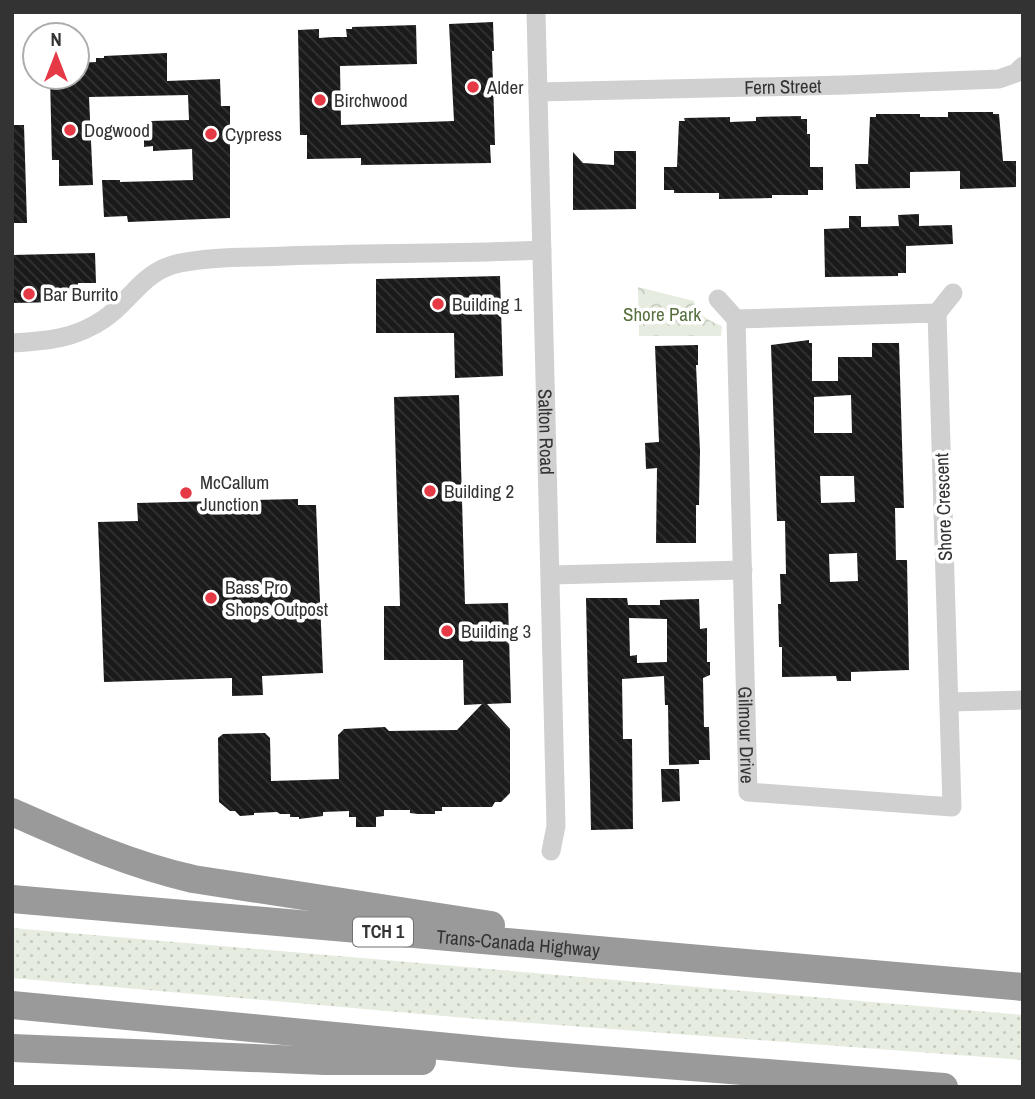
<svg xmlns="http://www.w3.org/2000/svg" width="1035" height="1099" viewBox="0 0 1035 1099" font-family="'Archivo Narrow',sans-serif">
<style>
.grass{fill:url(#grass-dots)}
.park{fill:url(#park-crowns)}
.building{fill:url(#building-back-hatch);fill-rule:evenodd}
.lines{fill:none;stroke-linecap:round;stroke-linejoin:round}
.minor{stroke:#d0d0d0;stroke-width:19}
.highway{stroke:#9a9a9a;stroke-width:28}
.poi-dot{fill:#e63946;stroke:#fff;stroke-width:2.5}
.labels{text-anchor:middle;stroke-width:7;stroke-linejoin:round;paint-order:stroke}
.shield{fill:#fff;stroke:#707070;stroke-width:2}
.shield-label{font-size:18px;font-weight:bold;fill:#333}
.street-label{font-size:19px;fill:#333;stroke:#fff}
.poi-label{font-size:19px;fill:#333;stroke:#fff;text-anchor:start}
.park-label{font-size:19px;fill:#56703f;stroke:#fff}
</style>
<defs>
<pattern id="grass-dots" width="8" height="8" patternUnits="userSpaceOnUse" patternTransform="scale(1.75)"><rect width="8" height="8" fill="#e6ecdf"/><path d="M2 2h.1M6 6h.1" fill="none" stroke="#c6cbc0" stroke-width="1.8" stroke-linecap="round"/></pattern>
<pattern id="park-crowns" width="20" height="18" patternUnits="userSpaceOnUse" patternTransform="scale(1.75)"><rect width="20" height="18" fill="#e6ecdf"/><path d="M2 6a3 3 0 1 1 6 0M12 15a3 3 0 1 1 6 0" fill="none" stroke="#c6cbc0"/></pattern>
<pattern id="building-back-hatch" width="6" height="6" patternUnits="userSpaceOnUse" patternTransform="scale(1.75)"><rect width="6" height="6" fill="#1a1a1a"/><path d="M-1 5l2 2M0 0l6 6M5-1l2 2" fill="none" stroke="#333"/></pattern>
</defs>
<rect width="100%" height="100%" fill="#fff"/>
<polygon class="grass" points="12,928 1023,1015 1023,1060 478,1019 12,978"/>
<path class="park" d="M638 287 694 301C698 315 709 321 722 326L721 336H639Z"/>
<g class="building">
<polygon points="493,22 494,51 492,51 495,145 490,145 491,163 361,165 361,158 307,159 307,135 300,135 298,30 319,29 319,38 333,37 347,37 346,29 352,29 352,27 416,25 417,64 340,66 341,125 454,121 449,24"/>
<polygon points="167,53 167,81 220,79 221,106 230,106 230,218 128,222 127,216 104,217 102,180 120,180 120,182 193,180 192,149 153,151 153,146 144,147 144,127 151,127 151,121 189,120 188,95 89,97 93,185 59,186 59,160 52,160 50,77 77,77 77,63 96,62 96,58 104,58 104,56"/>
<polygon points="948,112 993,112 993,114 999,114 1003,161 1016,161 1016,187 960,189 960,171 910,172 910,188 856,189 855,164 868,164 870,117 876,117 876,114 920,114 920,117 948,117"/>
<polygon points="801,116 801,119 807,119 807,134 810,134 810,167 823,167 823,190 808,190 808,195 772,195 772,198 719,199 719,193 674,193 674,190 664,190 664,167 677,167 679,121 685,121 684,118 730,117 730,122 756,121 756,117"/>
<polygon points="12,125 24,125 27,223 12,223"/>
<polygon points="614,151 636,151 636,209 573,210 573,152 583,163 614,165"/>
<polygon points="919,214 919,226 952,225 953,244 906,246 906,273 898,273 898,276 825,277 824,229 849,228 849,216 861,216 861,227 899,226 898,215"/>
<polygon points="95,253 96,283 78,283 79,293 61,294 62,302 12,303 12,255"/>
<polygon points="500,276 503,376 455,378 454,333 376,333 376,279"/>
<path d="M809 340V343H812V381H838V357H872V343H899L904 508H895L896 560H907L909 670 851 672V681H837L836 676 782 677V647H779L778 604H781L780 574H786L785 521H777L771 345ZM851 395 852 433H814V397ZM820 476H854L855 502 821 503ZM857 553 858 581 830 582 829 554Z"/>
<polygon points="698,345 698,365 696,365 700,451 699,505 696,505 696,543 656,543 657,468 646,469 645,443 659,442 655,346"/>
<polygon points="459,395 465,604 508,603 511,703 487,704 510,729 510,793 501,802 495,802 492,807 442,807 442,811 435,811 435,814 418,814 410,813 410,810 384,810 384,816 376,817 376,827 356,827 356,817 349,817 349,811 323,812 323,816 299,819 299,817 290,817 290,814 280,814 277,812 254,813 254,815 240,816 235,811 230,811 219,802 218,738 223,734 265,733 270,738 271,781 339,779 338,735 344,729 385,727 389,731 457,730 482,704 464,705 463,660 384,660 384,606 400,606 394,397"/>
<polygon points="298,499 298,505 316,505 323,673 262,676 263,695 232,696 232,678 104,682 98,522 138,521 137,503"/>
<path d="M586 598H627L628 605H660V600L699 599 700 629 707 628V662H710V675L703 678 704 727H709L710 760H699V764L669 765 668 705H665L664 676 622 679 623 739H632L633 829 591 830ZM629 618 667 619V662L637 663V655L630 656Z"/>
<polygon points="661,769 679,769 680,801 662,802"/>
</g>
<g class="lines">
<g class="minor">
<path id="s1" d="M536 12 556 826 551 851"/>
<path id="s2" d="M538 92 845 85 999 79 1016 73 1023 66"/>
<path id="s3" d="M718 299 736 319 748 792 952 807 937 313 736 319"/>
<polyline points="937,313 953,293"/>
<path d="M12 343C46 341 75 339 104 319 132 300 142 271 180 263 214 256 251 258 286 256 371 253 457 254 542 250"/>
<polyline points="551,575 743,570"/>
<polyline points="950,702 1023,700"/>
</g>
<g class="highway">
<path d="M12 812C73 839 128 864 193 879L491 925"/>
<path id="s4" d="M12 899 1023 987"/>
<polyline points="12,1005 513,1053 944,1087"/>
<polyline points="12,1048 325,1061 422,1061"/>
</g>
</g>
<g class="poi-dot">
<circle cx="473" cy="87" r="7"/>
<circle cx="320" cy="100" r="7"/>
<circle cx="70" cy="130" r="7"/>
<circle cx="211" cy="134" r="7"/>
<circle cx="29" cy="294" r="7"/>
<circle cx="438" cy="304" r="7"/>
<circle cx="430" cy="491" r="7"/>
<circle cx="186" cy="493" r="7"/>
<circle cx="211" cy="598" r="7"/>
<circle cx="447" cy="631" r="7"/>
</g>
<g class="labels">
<rect class="shield" x="353" y="917.5" width="60" height="29" rx="5"/>
<g class="shield-label">
<text x="383" y="938">TCH 1</text>
</g>
<g class="street-label">
<text dy="7" stroke="none"><textPath href="#s2" startOffset="245">Fern Street</textPath></text>
<text dy="7" stroke="none"><textPath href="#s1" startOffset="420">Salton Road</textPath></text>
<text transform="translate(943 507) rotate(-92)" y="7">Shore Crescent</text>
<text dy="7" stroke="none"><textPath href="#s3" startOffset="443">Gilmour Drive</textPath></text>
<text dy="7" stroke="none"><textPath href="#s4" startOffset="508">Trans-Canada Highway</textPath></text>
</g>
<g class="poi-label">
<text x="487" y="94">Alder</text>
<text x="334" y="107">Birchwood</text>
<text x="84" y="137">Dogwood</text>
<text x="225" y="141">Cypress</text>
<text x="43" y="301">Bar Burrito</text>
<text x="452" y="311">Building 1</text>
<text x="200" y="489">McCallum<tspan x="200" dy="22">Junction</tspan></text>
<text x="444" y="498">Building 2</text>
<text x="225" y="594">Bass Pro<tspan x="225" dy="22">Shops Outpost</tspan></text>
<text x="461" y="638">Building 3</text>
</g>
<g class="park-label">
<text x="662" y="321">Shore Park</text>
</g>
</g>
<rect width="1035" height="1099" fill="none" stroke="#333333" stroke-width="28"/>
<g transform="translate(56 56)"><circle r="33" fill="#ffffff" stroke="#adadad" stroke-width="2"/>
<path d="M0-5L12 26L0 18L-12 26Z" fill="#e63946"/>
<text y="-10" font-size="19" font-weight="bold" text-anchor="middle" fill="#333333">N</text>
</g>
</svg>
